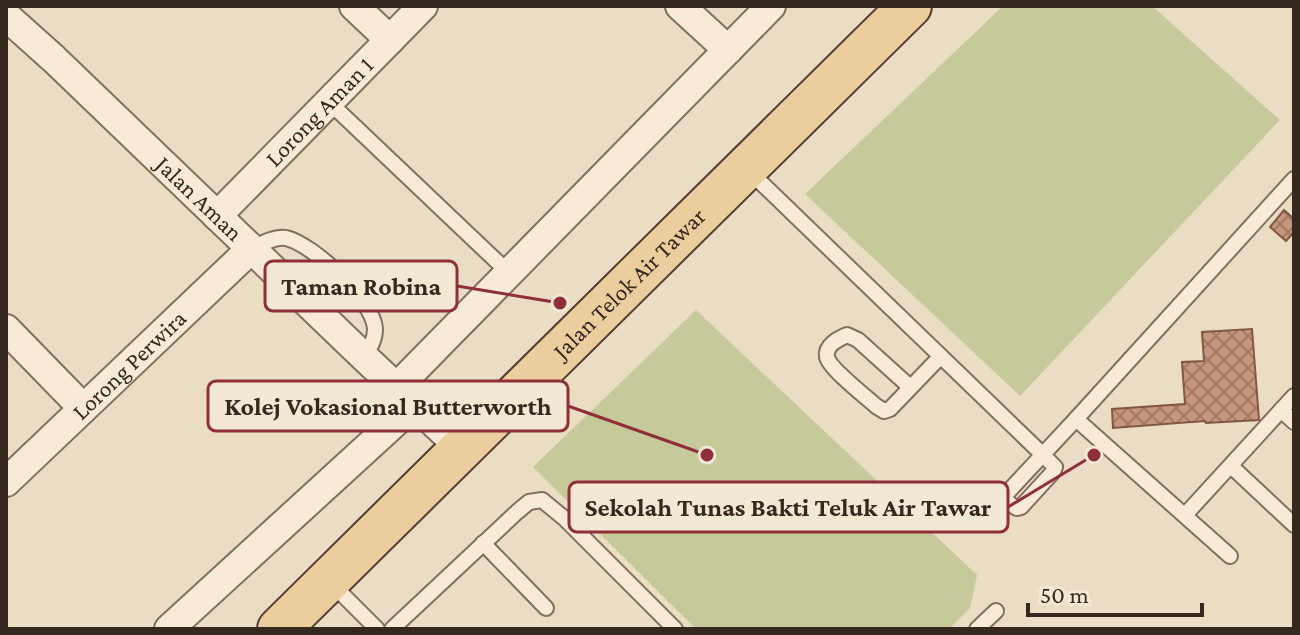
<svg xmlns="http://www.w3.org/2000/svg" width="1300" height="635" viewBox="0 0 1300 635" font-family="'Crimson Pro',serif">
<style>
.garden{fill:#c6c999}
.building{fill:url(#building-cross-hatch);stroke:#825843;stroke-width:2}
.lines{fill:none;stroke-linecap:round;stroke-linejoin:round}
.lane-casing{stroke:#856e5c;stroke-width:18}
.street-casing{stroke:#856e5c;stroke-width:32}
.primary-casing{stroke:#533d30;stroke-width:46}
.lane{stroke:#f7ebd7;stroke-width:14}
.street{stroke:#f7ebd7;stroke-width:28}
.primary{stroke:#ecce9e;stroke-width:42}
.labels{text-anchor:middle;stroke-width:7;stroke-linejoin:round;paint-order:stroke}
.street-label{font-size:24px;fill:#35281f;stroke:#f3e8d3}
.leader{fill:none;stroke:#902f37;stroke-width:3}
.callout-dot{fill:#902f37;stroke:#f3e8d3;stroke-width:3}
.callout{fill:#f3e8d3;stroke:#902f37;stroke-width:3}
.callout-label{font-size:26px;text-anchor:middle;font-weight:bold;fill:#35281f}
</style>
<defs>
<pattern id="building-cross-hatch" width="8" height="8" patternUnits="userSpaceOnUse" patternTransform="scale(2)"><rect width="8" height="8" fill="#c7967c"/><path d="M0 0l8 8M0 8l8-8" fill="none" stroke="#a27a65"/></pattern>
</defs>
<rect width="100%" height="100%" fill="#ebddc4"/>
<g class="garden">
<polygon points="1003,6 1152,6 1280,120 1020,396 805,194"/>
<polygon points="696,310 977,575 970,608 949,629 696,629 533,467"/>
</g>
<g class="building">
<polygon points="1284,210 1294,219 1294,232 1286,241 1270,227"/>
<polygon points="1252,329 1259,420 1206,423 1205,421 1113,428 1112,409 1185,404 1182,362 1204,361 1202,332"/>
</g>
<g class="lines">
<defs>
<g id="lane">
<polyline points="329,102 509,273"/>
<path d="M749 171 1042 454 1055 467 1053 472 1021 507 1017 508C1010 505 1004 501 1007 493L1076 419 1294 179"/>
<path d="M251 249C261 244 275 236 286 238 313 244 374 301 375 329 375 340 370 348 364 357"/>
<path d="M910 387 858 340 847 335C838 339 825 345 827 357 829 368 866 397 876 406L884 411 890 409 940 357"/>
<polyline points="1281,410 1294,422"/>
<polyline points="1076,419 1230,556"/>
<polyline points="1231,466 1294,525"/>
<polyline points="1185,515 1294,396"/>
<polyline points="483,543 546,608"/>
<polyline points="332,584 377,629"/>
<polyline points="392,629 517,512 529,502 542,500 564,518 675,629"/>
<polyline points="977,629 996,611"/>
</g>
<g id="street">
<polyline points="354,6 390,40"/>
<polyline points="680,6 728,50"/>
<path id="s1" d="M6 16 54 59 364 357 462 449"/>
<path id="s2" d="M217 216 423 6"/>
<polyline points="6,329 83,408"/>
<polyline points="397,387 771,6"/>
<path id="s3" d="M6 482 251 249"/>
<polyline points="169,629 415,404"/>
</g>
<g id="primary">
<path id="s4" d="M279 629 910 6"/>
</g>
</defs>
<use href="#lane" class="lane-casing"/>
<use href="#street" class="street-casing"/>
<use href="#primary" class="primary-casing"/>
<use href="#lane" class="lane"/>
<use href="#street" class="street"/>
<use href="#primary" class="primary"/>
</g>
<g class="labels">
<g class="street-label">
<text dy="8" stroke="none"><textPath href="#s2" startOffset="146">Lorong Aman 1</textPath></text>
<text dy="8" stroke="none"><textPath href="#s1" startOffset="266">Jalan Aman</textPath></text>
<text dy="8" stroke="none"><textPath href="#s4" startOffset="492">Jalan Telok Air Tawar</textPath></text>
<text dy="8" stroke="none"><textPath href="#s3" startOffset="170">Lorong Perwira</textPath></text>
</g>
</g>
<path class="leader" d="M560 303L457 286M707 455L568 406M1094 455L1008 507"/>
<g class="callout-dot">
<circle cx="560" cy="303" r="8"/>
<circle cx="707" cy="455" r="8"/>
<circle cx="1094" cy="455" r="8"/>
</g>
<g class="callout">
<rect x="265" y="261" width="192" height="50" rx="8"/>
<rect x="208" y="381" width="360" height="50" rx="8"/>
<rect x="569" y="482" width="439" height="50" rx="8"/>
</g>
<g class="callout-label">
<text x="361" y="295">Taman Robina</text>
<text x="388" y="415">Kolej Vokasional Butterworth</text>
<text x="788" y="516">Sekolah Tunas Bakti Teluk Air Tawar</text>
</g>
<rect width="1300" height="635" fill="none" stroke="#35281f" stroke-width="16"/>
<path d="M1028 603v12h174v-12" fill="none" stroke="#35281f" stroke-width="4"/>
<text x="1040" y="603" font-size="24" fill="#35281f" stroke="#f3e8d3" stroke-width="6" paint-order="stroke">50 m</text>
</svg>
